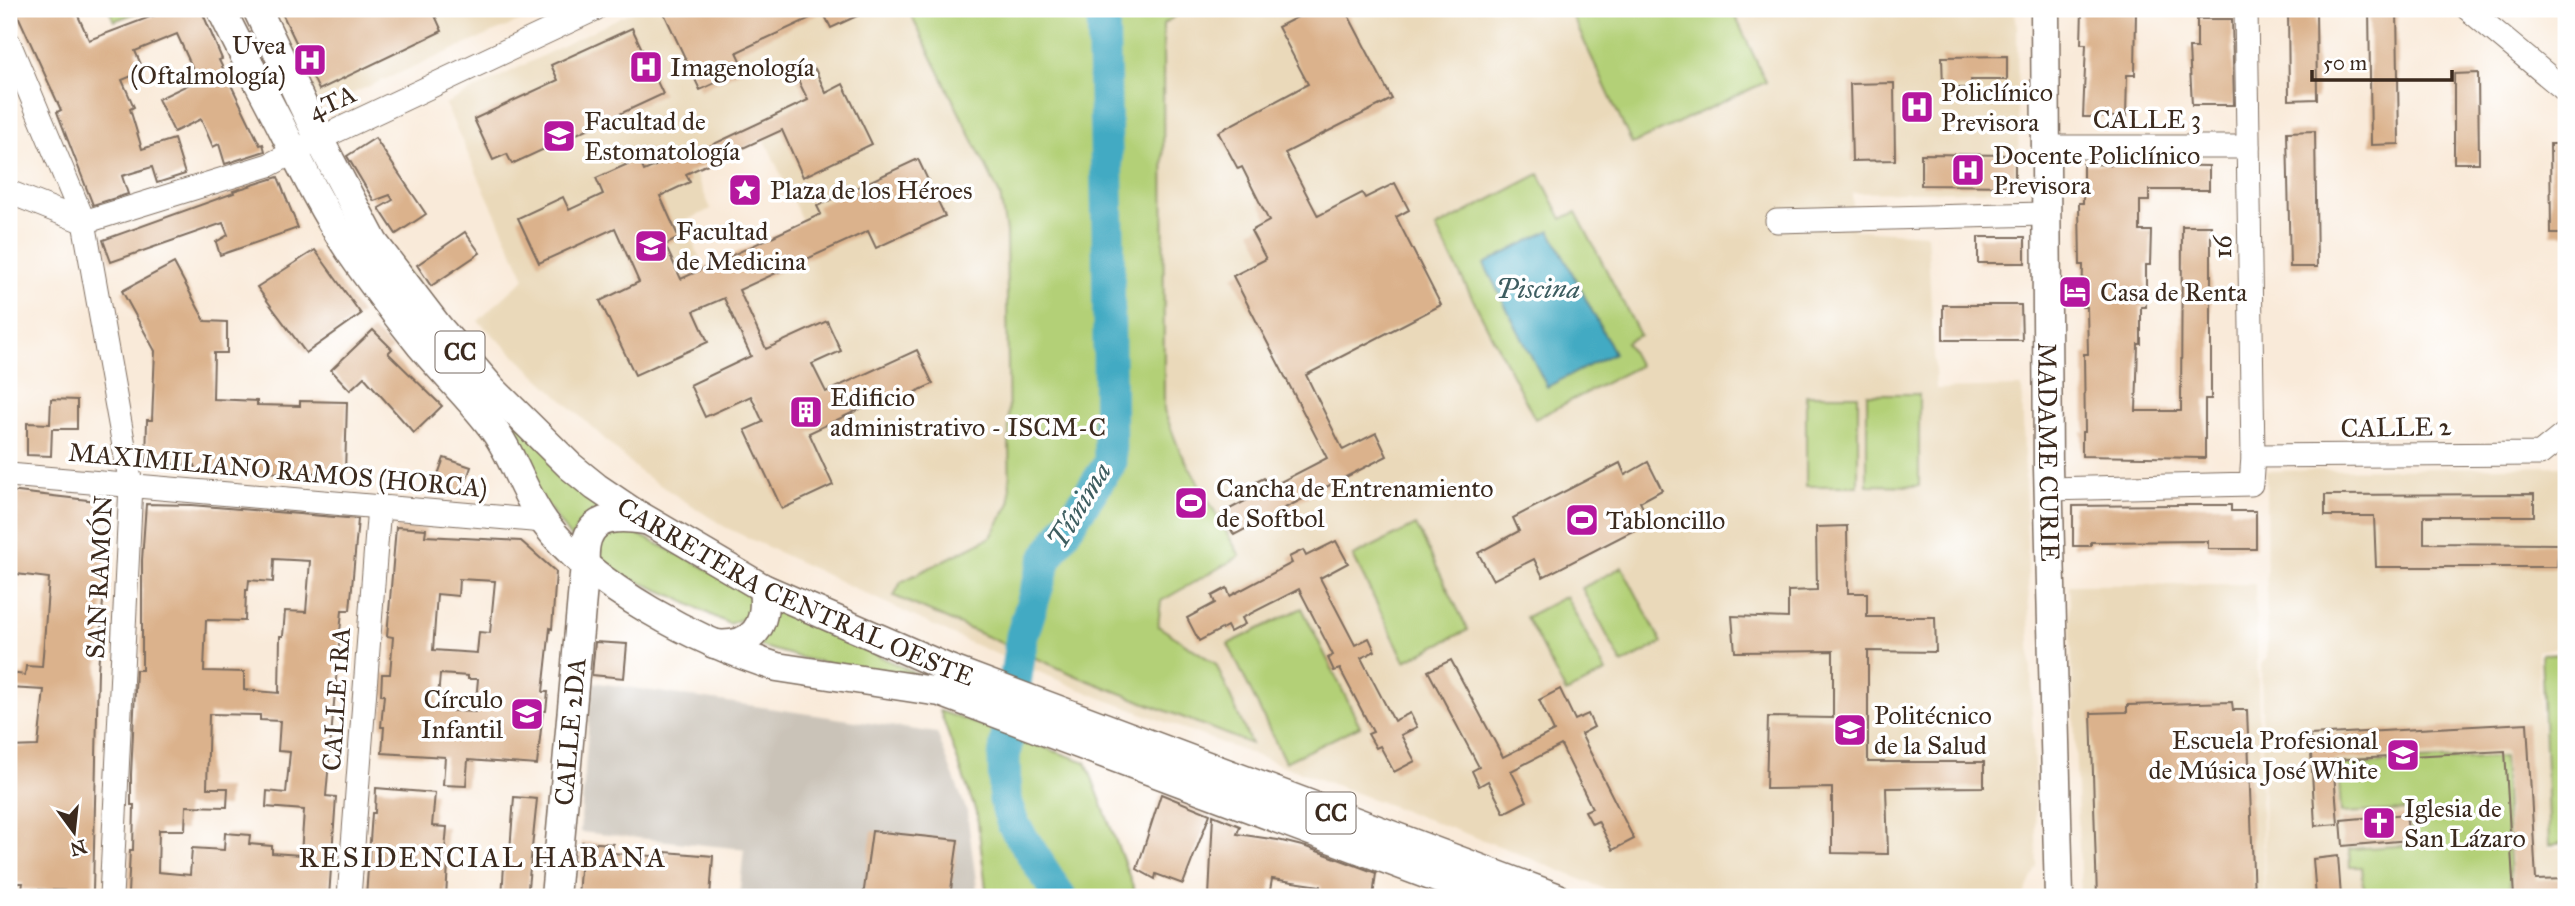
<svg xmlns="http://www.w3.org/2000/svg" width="2575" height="906" viewBox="0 0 2575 906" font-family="'IM FELL Great Primer',serif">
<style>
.built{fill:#ead9ba;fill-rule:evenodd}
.industrial{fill:#cac3b8}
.green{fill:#b3d077;stroke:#777d4a;stroke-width:2}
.water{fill:#43aac3;stroke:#3f6a70;stroke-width:2}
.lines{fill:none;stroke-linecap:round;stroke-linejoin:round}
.river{stroke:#43aac3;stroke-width:33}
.building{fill:#dbb28c;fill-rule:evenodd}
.minor-casing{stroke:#7e6d5f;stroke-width:25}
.major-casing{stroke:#7e6d5f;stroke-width:31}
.minor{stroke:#fff;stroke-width:23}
.major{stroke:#fff;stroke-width:28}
.labels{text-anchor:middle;stroke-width:7;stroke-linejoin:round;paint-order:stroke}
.shield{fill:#fff;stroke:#766a62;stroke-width:2}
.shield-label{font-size:24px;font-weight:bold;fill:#3b2a1e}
.poi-label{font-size:26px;fill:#3b2a1e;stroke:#fff;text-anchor:start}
.street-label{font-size:26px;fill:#3b2a1e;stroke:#fff}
.water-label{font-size:28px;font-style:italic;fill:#3e5d60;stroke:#fff}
.neighbourhood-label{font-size:28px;letter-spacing:2px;fill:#3b2a1e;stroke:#fff}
</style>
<rect width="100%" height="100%" fill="#fff"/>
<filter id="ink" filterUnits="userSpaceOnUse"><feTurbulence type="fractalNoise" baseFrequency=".0143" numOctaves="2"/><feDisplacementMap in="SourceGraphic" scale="14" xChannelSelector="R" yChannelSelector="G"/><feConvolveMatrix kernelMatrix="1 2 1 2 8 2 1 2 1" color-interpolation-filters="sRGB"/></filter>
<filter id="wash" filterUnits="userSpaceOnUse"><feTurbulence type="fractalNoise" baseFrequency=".00686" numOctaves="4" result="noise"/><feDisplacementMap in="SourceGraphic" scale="28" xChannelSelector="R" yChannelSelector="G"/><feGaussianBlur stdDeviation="1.57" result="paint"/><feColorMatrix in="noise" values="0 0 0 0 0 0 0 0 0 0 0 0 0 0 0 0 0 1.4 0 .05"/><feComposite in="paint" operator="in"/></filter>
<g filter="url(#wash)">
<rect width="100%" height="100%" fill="#f9ead9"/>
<g class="built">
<polygon points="277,9 548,9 321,107"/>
<path d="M637 9H2014L2017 24 2019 190 1852 193 1854 230 1927 234 1936 389 2022 387 2037 866 2023 897H1624L1507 849 1098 697 968 642 725 527 641 473 478 321 525 278 445 104ZM764 138 803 223 705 268 683 222 711 209 694 171Z"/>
<polygon points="2566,466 2566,646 2537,651 2549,848 2566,847 2566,897 2265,897 2261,664 2267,658 2266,471"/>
<polygon points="2255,584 2264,897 2081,897 2069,585"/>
</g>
<polygon class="industrial" points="592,682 937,733 967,812 978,897 739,897 744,849 580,832"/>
<g class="green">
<polygon points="109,9 146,9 114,21"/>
<polygon points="908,9 1186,9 1163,24 1164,410 1179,449 1240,556 1161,601 1158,626 1216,664 1251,744 1079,677 894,596 901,582 991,537 1010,503 1006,232 1000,195"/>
<polygon points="1569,9 1732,9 1766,82 1632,144"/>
<polygon points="1539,174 1562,219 1576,212 1640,335 1626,342 1639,366 1535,419 1436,228"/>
<path d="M330 182 608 507C588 511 577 520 572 540L321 188Z"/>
<polygon points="1867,394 1919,394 1919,486 1867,485"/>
<rect x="1806" y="395" width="52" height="91"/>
<polygon points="1416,525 1468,630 1405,661 1353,556"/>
<polygon points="607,531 631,531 693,561 748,593 752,605 748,617 729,624 673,596 610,570 602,559 598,548"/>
<polygon points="1622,567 1662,643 1622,664 1582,588"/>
<polygon points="1566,596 1606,672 1566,693 1526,617"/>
<polygon points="777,607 921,676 809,660 756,645"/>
<polygon points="1302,608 1360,726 1285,762 1228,644"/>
<polygon points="2566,653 2566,843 2549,845 2541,654"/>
<polygon points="940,711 1086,762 1137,897 987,897 977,815"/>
<polygon points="2503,757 2511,897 2365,897 2362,867 2350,867 2349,849 2412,845 2409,810 2341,813 2338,765"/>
</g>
<polygon class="water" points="1550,230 1614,353 1547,387 1484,264"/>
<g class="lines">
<polyline class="river" points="1060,897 1013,824 1005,800 1004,758 1022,636 1046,559 1110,463 1108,233 1103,9"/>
</g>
<g id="blocks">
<g class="building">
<polygon points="15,9 75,9 89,40 171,9 201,9 222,59 219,60 260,145 263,144 265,151 225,164 219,144 213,147 201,119 174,132 158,99 198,80 177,34 135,51 144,71 122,80 134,107 130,109 142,149 174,139 185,174 157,183 152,167 122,176 128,194 93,205 57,112 61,110"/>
<polygon points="280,9 432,9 442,31 319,90"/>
<polygon points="662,9 872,9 831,28 823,12 737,52 745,69 700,90"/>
<polygon points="1313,9 1345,9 1392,99 1285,153 1318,216 1362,193 1365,198 1395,183 1409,210 1396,217 1441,305 1306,375 1343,450 1376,433 1387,456 1281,510 1284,516 1267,525 1264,519 1234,535 1222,513 1253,497 1248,486 1264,478 1269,488 1327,458 1233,276 1266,259 1251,231 1269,221 1242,167 1238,169 1218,132 1308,84 1278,27"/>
<polygon points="2082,9 2136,9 2135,75 2127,75 2126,117 2083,117 2086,44 2081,44"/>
<polygon points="2288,9 2316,9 2317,99 2289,100"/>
<polygon points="2369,9 2397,9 2399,144 2371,145"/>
<polygon points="2197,19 2232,19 2234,105 2192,105 2189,48 2197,48"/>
<polygon points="632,28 663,94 512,164 507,154 493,160 474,119 558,80 551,65"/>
<polygon points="2007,56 2007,80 1971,80 1972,88 1943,88 1942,57"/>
<polygon points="815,69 826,93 843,84 872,144 803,177 782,130 686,174 690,182 660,196 679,238 665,245 681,279 821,214 817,206 918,159 945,216 876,248 868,231 739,290 766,349 827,321 841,351 812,364 826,392 917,350 933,384 882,407 879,400 809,433 833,485 782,509 745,430 763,422 751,396 705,417 690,385 751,356 724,298 694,311 708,342 635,375 600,301 639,282 615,228 539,263 518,218 563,197 569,210 603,194 596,178 639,159 644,171 678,156 680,160 808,100 797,78"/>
<polygon points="2478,73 2479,163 2454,163 2454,74"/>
<polygon points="1894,83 1895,160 1852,161 1850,84"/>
<polygon points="2315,131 2317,267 2290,267 2287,132"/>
<polygon points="375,138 426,214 396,234 379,208 393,200 390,195 374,201 347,156"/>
<polygon points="2550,144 2566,144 2566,234 2551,234"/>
<polygon points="1921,154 2015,155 2015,186 1921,185"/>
<polygon points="2083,164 2209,166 2209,190 2149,190 2149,201 2140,201 2140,231 2151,231 2150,265 2146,265 2146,307 2141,307 2141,344 2138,344 2137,378 2136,411 2181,411 2182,226 2211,226 2211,399 2205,399 2205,458 2082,456 2082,432 2085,432 2084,354 2088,354 2087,307 2082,307 2083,265 2080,265 2079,203 2083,203"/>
<polygon points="278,177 298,228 220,255 216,242 228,235 223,223 111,262 103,240 234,193 233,191"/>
<polygon points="465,232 480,253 431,286 417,265"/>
<rect x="1978" y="237" width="47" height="26"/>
<polygon points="315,250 361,314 306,353 257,287"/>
<polygon points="174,263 205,321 227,322 227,353 214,353 213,399 257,401 257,405 300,406 300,401 347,402 345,473 230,472 195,470 195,465 146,463 147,420 152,420 155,351 122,291"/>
<polygon points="1943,305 2021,305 2022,340 1943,340"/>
<polygon points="373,330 392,349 388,353 442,406 414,433 364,377 350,390 331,370"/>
<polygon points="51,399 77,400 77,429 52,429 51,456 27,455 27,423 50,424"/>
<polygon points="444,458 471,467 462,493 435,483"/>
<polygon points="1648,462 1662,490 1640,502 1650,522 1543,577 1534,559 1493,580 1478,553 1519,531 1513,518 1620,463 1625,475"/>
<polygon points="9,491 105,502 105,573 98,670 93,892 22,889 23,883 9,883 9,747 38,746 44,690 9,688 9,673 25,675 26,666 42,667 49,578 9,573"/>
<polygon points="2534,494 2534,516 2424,516 2424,543 2559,544 2557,567 2376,567 2374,516 2325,516 2325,495"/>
<path d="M146 504 191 505 358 519 350 610H342L326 796 336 797 329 897H220L184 893 183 897H178L128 894 130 850H133L134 805H131V775L136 670H142V560ZM274 559 310 561 306 612 285 611 283 636H280L279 693 244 690V672L204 671 206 620 245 621 246 590H248L249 580 273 582ZM209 714 260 715V720L280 721 278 751 290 752 286 793 267 791 266 807 304 810 301 855 272 853V846L249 844 250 835 225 833 224 850 192 848 190 875 158 872 159 830H185L186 806 227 807 228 788H207Z"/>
<polygon points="2177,505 2231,505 2231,511 2256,511 2256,549 2208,549 2208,541 2091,542 2091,546 2073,546 2073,506"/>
<polygon points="1847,526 1848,593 1867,593 1867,617 1935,617 1936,652 1868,651 1868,762 1984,762 1984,787 1886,788 1888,854 1832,853 1832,788 1766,789 1768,717 1833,718 1833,651 1735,652 1732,616 1788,618 1788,591 1817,590 1816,527"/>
<path d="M396 527 426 529 425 536 521 541 556 572 552 629 550 628 543 692H548L546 711H543L537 765 468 760 466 786 443 785 445 757 382 753 384 727H381L384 695H381L382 674H390L393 637 387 636ZM459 579 495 581 490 633 479 632 477 653 433 650 437 594 458 596ZM440 674 468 676V679H478L475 712 437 710Z"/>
<polygon points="1336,541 1348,563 1320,578 1355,645 1369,638 1375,651 1361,658 1394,721 1410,713 1417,727 1401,735 1415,761 1394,772 1380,746 1376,748 1368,734 1373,732 1340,669 1334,671 1328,658 1333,655 1299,589 1242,618 1245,624 1230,632 1227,626 1199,641 1187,618 1215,603 1212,596 1227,588 1230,596 1292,563 1289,557 1303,550 1306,556"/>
<polygon points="595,642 627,644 624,678 592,675"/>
<polygon points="1451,660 1503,757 1554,731 1539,700 1560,689 1575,720 1588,714 1594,727 1581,734 1634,839 1613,850 1598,821 1592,824 1585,811 1592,808 1561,745 1511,771 1527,801 1504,813 1488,781 1479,786 1472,771 1479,767 1428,671"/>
<polygon points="2232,702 2233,710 2247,710 2254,897 2097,897 2091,713 2127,712 2127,705"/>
<polygon points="2527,723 2536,880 2566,879 2566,897 2514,897 2505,751 2333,760 2338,824 2315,826 2310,735"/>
<polygon points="376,788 435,793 432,826 447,827 444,863 448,864 446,897 366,897 372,813 375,813"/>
<polygon points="1161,794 1210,814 1183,884 1156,874 1155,879 1137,869"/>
<polygon points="514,797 537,799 527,897 502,897 504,865 509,865"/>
<polygon points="2406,814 2409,840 2343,846 2341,820"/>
<polygon points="1213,815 1240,826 1237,834 1278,840 1306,847 1376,873 1373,897 1320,897 1321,886 1272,879 1269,897 1209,897"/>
<polygon points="872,831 958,840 950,897 863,897"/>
<polygon points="582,842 613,844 612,853 666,857 666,852 713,856 710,897 578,897"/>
<polygon points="2338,856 2341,897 2316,897 2313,859"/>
</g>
</g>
</g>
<g filter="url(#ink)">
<use href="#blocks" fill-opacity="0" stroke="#7e6d5f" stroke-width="2"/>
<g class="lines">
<defs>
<g id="minor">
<polyline points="2468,9 2566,91"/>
<polyline points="9,43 84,222 131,485 111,897"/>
<polyline points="2047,147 2248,147"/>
<polyline points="9,192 84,222"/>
<polyline points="1777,221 2045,214"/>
<polyline points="84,222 269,165 319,139 595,9"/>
<polyline points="2253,456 2540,454 2566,433"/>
<polyline points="9,475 543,521"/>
<polyline points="2049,489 2251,484 2253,456 2246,9"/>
<polyline points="349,897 379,506"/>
</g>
<g id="major">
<path d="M221 9C239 47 260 85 279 122 301 166 323 211 351 253 373 285 397 316 421 346 443 372 467 395 488 422 513 452 522 492 545 523 594 589 700 643 777 667L940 692 1487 897"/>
<path id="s1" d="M257 9 319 139 374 243 439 328 492 389 570 466 596 487 630 510 763 588 947 668 1556 897"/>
<path id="s2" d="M2045 9 2048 468 2059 897"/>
<path d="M714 644C754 648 768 625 763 588"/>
<path id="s3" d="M555 897 585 564C582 520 606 514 644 520"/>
</g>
</defs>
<use href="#minor" class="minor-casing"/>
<use href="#major" class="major-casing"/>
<use href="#minor" class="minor"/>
<use href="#major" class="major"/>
</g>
</g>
<defs>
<symbol id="hospital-square" viewBox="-11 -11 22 22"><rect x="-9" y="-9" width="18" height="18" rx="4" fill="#b5179e" stroke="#fff"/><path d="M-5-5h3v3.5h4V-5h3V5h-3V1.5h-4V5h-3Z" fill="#fff"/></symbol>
<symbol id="university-square" viewBox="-11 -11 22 22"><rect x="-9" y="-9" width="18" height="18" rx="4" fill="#b5179e" stroke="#fff"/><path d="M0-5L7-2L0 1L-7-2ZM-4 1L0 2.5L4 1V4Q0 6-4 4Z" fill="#fff"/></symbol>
<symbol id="sight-square" viewBox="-11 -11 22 22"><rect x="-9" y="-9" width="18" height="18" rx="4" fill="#b5179e" stroke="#fff"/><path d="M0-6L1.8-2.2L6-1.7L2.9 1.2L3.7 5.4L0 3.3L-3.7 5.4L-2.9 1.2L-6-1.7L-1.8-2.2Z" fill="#fff"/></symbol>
<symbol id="hotel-square" viewBox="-11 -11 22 22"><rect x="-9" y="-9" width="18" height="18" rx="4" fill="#b5179e" stroke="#fff"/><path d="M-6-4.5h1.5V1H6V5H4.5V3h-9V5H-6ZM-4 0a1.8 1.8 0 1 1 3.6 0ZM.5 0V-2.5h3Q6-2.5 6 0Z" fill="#fff"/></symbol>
<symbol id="building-square" viewBox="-11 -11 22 22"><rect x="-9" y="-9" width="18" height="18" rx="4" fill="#b5179e" stroke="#fff"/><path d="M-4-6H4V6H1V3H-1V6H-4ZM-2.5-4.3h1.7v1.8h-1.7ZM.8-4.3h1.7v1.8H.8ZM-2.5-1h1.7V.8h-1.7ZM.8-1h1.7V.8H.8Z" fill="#fff"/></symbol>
<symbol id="stadium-square" viewBox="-11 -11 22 22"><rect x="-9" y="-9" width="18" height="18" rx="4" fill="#b5179e" stroke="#fff"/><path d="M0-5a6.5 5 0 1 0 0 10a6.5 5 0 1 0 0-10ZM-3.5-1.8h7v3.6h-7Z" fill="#fff"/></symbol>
<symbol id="school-square" viewBox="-11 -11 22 22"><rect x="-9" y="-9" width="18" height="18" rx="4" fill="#b5179e" stroke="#fff"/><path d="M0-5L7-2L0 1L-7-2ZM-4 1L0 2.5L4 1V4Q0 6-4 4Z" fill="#fff"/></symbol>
<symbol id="church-square" viewBox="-11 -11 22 22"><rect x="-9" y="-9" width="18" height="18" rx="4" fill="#b5179e" stroke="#fff"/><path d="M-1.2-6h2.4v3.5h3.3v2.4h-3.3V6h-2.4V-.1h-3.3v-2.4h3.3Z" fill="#fff"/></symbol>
</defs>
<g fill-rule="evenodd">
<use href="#hospital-square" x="291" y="41" width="38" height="38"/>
<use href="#hospital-square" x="627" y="48" width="38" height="38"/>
<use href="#hospital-square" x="1898" y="88" width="38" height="38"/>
<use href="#university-square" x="540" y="117" width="38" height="38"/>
<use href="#hospital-square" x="1949" y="151" width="38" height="38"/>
<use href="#sight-square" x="726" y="171" width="38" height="38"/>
<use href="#university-square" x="632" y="227" width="38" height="38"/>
<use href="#hotel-square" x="2056" y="273" width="38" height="38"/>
<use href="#building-square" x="787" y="393" width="38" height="38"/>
<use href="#stadium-square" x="1172" y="484" width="38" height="38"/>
<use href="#stadium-square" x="1563" y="501" width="38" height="38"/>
<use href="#school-square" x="508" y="695" width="38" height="38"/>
<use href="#university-square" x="1831" y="711" width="38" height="38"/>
<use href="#school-square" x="2384" y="736" width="38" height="38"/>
<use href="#church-square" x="2360" y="804" width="38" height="38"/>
</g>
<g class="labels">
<g class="shield">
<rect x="435.5" y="331.5" width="49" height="41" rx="5"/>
<rect x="1306.5" y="792.5" width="49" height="41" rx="5"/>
</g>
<g class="shield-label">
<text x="460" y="360">CC</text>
<text x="1331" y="821">CC</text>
</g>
<g class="poi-label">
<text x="286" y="54" text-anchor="end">Uvea<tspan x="286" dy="30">(Oftalmología)</tspan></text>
<text x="670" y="76">Imagenología</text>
<text x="1941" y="101">Policlínico<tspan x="1941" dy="30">Previsora</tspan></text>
<text x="584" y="130">Facultad de<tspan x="584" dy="30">Estomatología</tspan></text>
<text x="1993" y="164">Docente Policlínico<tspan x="1993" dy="30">Previsora</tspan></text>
<text x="770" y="199">Plaza de los Héroes</text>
<text x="676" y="240">Facultad<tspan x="676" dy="30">de Medicina</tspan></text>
<text x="2100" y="301">Casa de Renta</text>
<text x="830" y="406">Edificio<tspan x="830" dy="30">administrativo - ISCM-C</tspan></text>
<text x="1216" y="497">Cancha de Entrenamiento<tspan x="1216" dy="30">de Softbol</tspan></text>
<text x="1606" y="529">Tabloncillo</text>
<text x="503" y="708" text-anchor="end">Círculo<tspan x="503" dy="30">Infantil</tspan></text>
<text x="1874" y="724">Politécnico<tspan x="1874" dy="30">de la Salud</tspan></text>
<text x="2378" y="749" text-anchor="end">Escuela Profesional<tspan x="2378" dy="30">de Música José White</tspan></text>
<text x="2404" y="817">Iglesia de<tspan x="2404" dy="30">San Lázaro</tspan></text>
</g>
<g class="street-label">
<text transform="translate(332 102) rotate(-25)" y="9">4TA</text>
<text x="2147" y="128">CALLE 3</text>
<text transform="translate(2222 247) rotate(-91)" y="9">16</text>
<text transform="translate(2396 427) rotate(-1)" y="9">CALLE 2</text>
<text dy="9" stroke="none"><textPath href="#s2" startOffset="443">MADAME CURIE</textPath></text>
<text transform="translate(278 470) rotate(5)" y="9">MAXIMILIANO RAMOS (HORCA)</text>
<text transform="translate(99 577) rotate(-87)" y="9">SAN RAMÓN</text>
<text dy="9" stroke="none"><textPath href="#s1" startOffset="819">CARRETERA CENTRAL OESTE</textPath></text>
<text transform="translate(336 699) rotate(-86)" y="9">CALLE 1RA</text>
<text dy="9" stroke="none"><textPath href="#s3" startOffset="166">CALLE 2DA</textPath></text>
</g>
<g class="water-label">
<text x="1538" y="298">Piscina</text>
<text transform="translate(1079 505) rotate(-59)" y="10">Tíinima</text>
</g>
<g class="neighbourhood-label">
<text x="483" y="867">RESIDENCIAL HABANA</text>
</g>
</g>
<rect width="2575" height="906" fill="none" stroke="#fff" stroke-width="35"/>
<g transform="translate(74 832) rotate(165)" stroke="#ffffff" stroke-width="5" paint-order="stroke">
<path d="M0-5L12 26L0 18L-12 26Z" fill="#3b2a1e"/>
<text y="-10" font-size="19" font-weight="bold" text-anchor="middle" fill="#3b2a1e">N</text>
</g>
<path d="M2312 70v10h140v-10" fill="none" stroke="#3b2a1e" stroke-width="3.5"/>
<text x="2323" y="70" font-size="21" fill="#3b2a1e" stroke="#ffffff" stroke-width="5" paint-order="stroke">50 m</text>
</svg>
